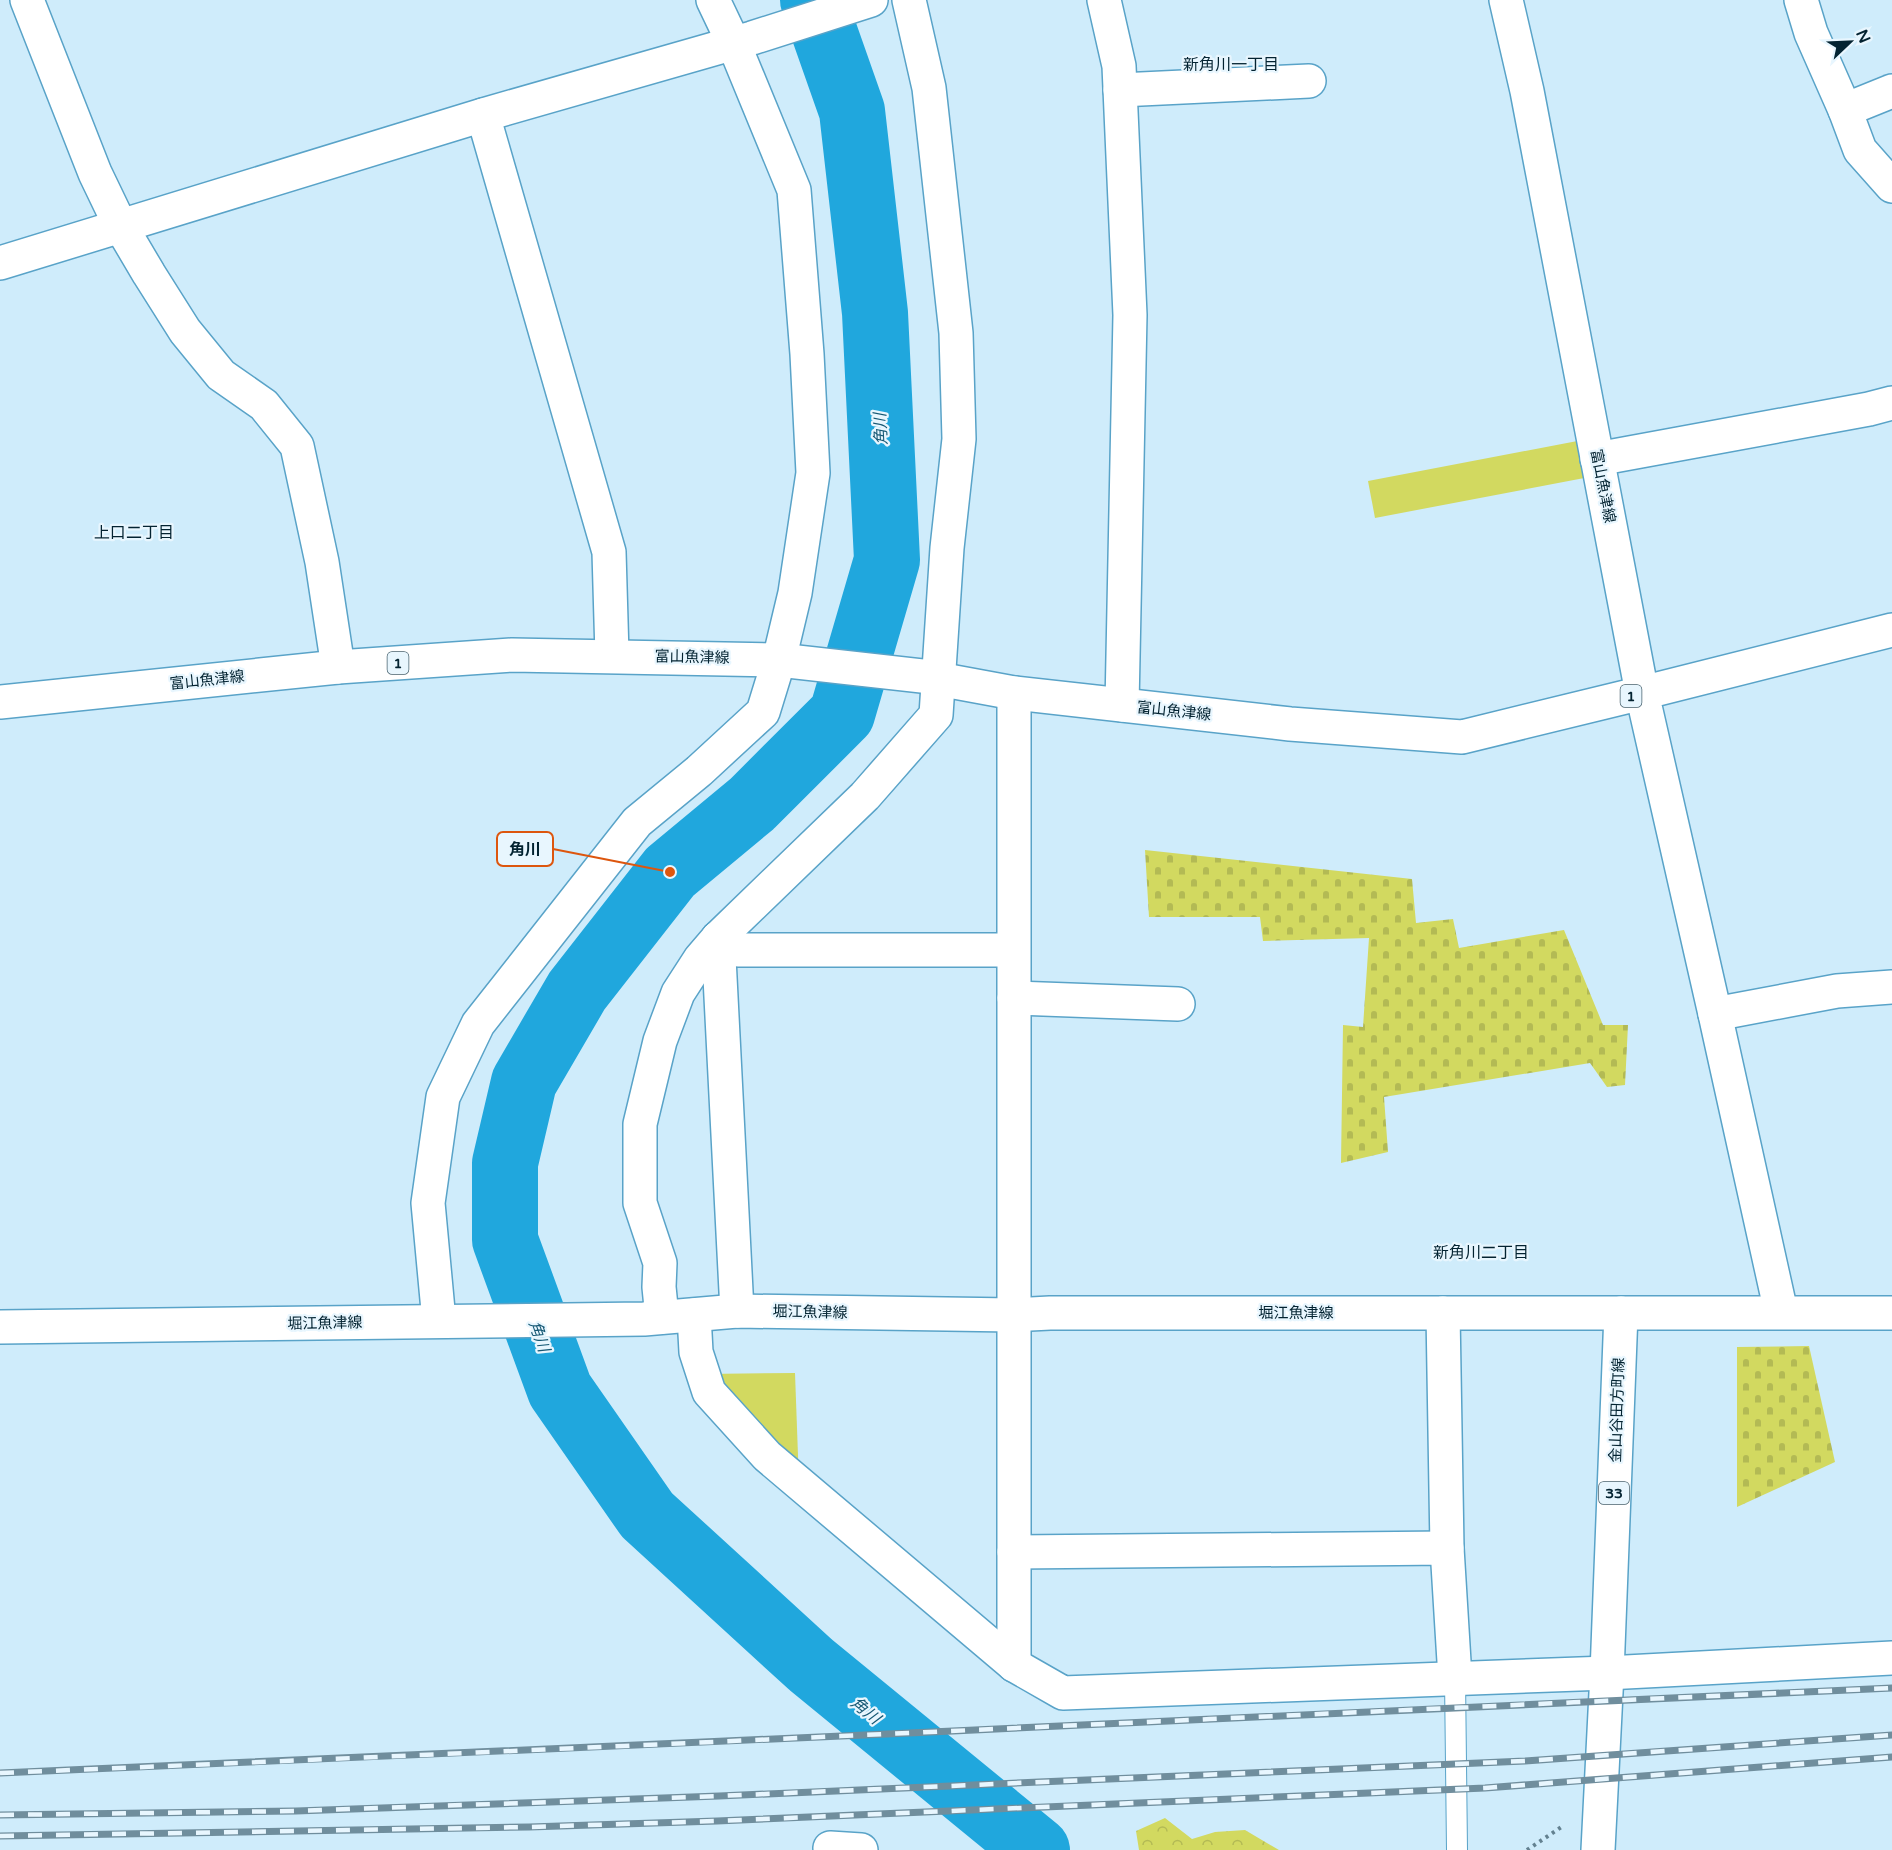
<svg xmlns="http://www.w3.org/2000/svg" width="1892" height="1850" viewBox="0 0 1892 1850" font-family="'Varela Round','Noto Sans JP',sans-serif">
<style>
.green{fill:#d2d960}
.forest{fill:url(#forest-crowns)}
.cemetery{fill:url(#cemetery-stones)}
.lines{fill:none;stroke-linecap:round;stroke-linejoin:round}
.river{stroke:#20a7dd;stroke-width:66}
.service-casing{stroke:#59a3c8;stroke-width:22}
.minor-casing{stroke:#59a3c8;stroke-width:36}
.secondary-casing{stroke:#59a3c8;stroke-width:36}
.primary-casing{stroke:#59a3c8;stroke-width:36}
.path{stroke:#638190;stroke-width:4;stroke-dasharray:3 4.5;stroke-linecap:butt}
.service{stroke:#fff;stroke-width:20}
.minor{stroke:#fff;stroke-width:33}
.secondary{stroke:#fff;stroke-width:33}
.primary{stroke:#fff;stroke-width:33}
.rail-casing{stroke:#708e9d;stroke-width:7}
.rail{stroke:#e8f6fe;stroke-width:4.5;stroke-dasharray:14;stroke-linecap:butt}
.labels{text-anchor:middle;stroke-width:4.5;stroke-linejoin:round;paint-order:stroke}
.shield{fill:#e8f6fe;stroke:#48626e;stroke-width:1.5}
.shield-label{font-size:14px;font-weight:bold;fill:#032331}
.street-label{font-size:15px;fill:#032331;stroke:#e8f6fe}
.neighbourhood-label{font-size:16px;fill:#032331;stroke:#e8f6fe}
.water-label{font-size:16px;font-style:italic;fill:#165874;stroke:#e8f6fe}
.leader{fill:none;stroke:#dd560e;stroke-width:2}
.callout-dot{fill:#dd560e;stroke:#e8f6fe;stroke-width:2}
.callout{fill:#e8f6fe;stroke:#dd560e;stroke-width:2}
.callout-label{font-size:16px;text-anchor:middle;font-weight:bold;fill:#032331}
</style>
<defs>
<pattern id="forest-crowns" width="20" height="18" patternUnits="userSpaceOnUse" patternTransform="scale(1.5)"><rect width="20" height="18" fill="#d2d960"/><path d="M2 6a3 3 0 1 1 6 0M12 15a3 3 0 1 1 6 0" fill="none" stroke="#b3ba54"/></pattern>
<pattern id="cemetery-stones" width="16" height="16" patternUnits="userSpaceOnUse" patternTransform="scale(1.5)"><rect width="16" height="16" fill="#d2d960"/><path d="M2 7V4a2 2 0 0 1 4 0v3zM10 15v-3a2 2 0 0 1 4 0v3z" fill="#b3ba54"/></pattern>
</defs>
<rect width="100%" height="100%" fill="#cfecfb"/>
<g class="green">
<polygon points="1593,438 1600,475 1375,518 1368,481"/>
<polygon points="795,1373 799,1483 703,1374"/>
</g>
<polygon class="forest" points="1165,1818 1192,1839 1215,1832 1245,1830 1279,1850 1139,1850 1136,1831"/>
<g class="cemetery">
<polygon points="1145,850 1412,879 1416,923 1453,919 1459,948 1564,930 1603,1025 1628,1025 1625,1085 1607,1087 1590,1063 1384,1097 1388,1152 1341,1163 1343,1025 1363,1027 1369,938 1263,941 1260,917 1149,917"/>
<polygon points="1809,1346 1835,1462 1737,1507 1737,1347"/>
</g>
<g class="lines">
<polyline class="river" points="813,0 852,111 875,313 887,560 842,714 752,804 670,872 577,991 524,1082 505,1163 505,1240 560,1390 647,1515 811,1665 1037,1850"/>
<defs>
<polyline id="service" points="1455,1678 1457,1850"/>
<g id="minor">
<polyline points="27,0 95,173 120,225 149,274 185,331 221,375 264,405 297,446 322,562 338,667"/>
<polyline points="1104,0 1119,66 1130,315 1122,705"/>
<polyline points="1801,0 1811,33 1845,110 1860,150 1892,186"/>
<polyline points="1120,90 1309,81"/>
<polyline points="1845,110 1892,91"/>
<polyline points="483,115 609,552 612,655"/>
<polyline points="0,263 483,115 752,38 871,0"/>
<polyline points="1597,459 1869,409 1892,403"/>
<polyline points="718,938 737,1311"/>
<polyline points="718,938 738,950 1013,950"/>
<polyline points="1014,998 1178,1004"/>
<polyline points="1715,1014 1837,991 1892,987"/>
<polyline points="1781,1312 1715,1014 1642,693 1892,630"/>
<polyline points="1443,1313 1447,1548"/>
<polyline points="694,1315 696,1352 709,1392 767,1456 1014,1665 1063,1693 1607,1673 1892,1658"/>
<polyline points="662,1317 659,1287 660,1263 640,1203 640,1124 660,1041 678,993 700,959 718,938 865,796 936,715 947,548 959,439 956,333 929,88 909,0"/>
<polyline points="439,1321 428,1203 443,1097 478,1024 637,822 699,771 763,712 779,660 795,593 813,473 807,354 794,190 733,42 713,0"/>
<polyline points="1014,1552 1447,1548 1455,1678"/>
<polyline points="1014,1665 1014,693"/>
<polyline points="830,1848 861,1850"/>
</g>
<polyline id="secondary" points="0,1327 644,1319 737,1311 1013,1315 1050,1313 1621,1313"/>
<g id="primary">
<polyline points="0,702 338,667 512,655 779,660 922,676 1014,693 1122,705 1290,724 1462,737 1642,693 1527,91 1506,0"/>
<polyline points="1598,1850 1607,1673 1621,1313 1892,1313"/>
</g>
</defs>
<use href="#service" class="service-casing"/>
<use href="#minor" class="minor-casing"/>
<use href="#secondary" class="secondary-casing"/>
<use href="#primary" class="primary-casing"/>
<polyline class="path" points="1527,1850 1563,1826"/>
<use href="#service" class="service"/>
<use href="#minor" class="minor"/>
<use href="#secondary" class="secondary"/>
<use href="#primary" class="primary"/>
<defs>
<g id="rail">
<path d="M0 1773C631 1747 1261 1716 1892 1688"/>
<polyline points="0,1815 296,1811 719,1796 1525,1761 1892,1735"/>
<polyline points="0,1836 529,1827 717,1821 1485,1788 1892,1757"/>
</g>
</defs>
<use href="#rail" class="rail-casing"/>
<use href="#rail" class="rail"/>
</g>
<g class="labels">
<g class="shield">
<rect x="387.5" y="652" width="21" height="22" rx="4.5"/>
<rect x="1620.5" y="685" width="21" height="22" rx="4.5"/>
<rect x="1599" y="1482" width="30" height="22" rx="4.5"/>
</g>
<g class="shield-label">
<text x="398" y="668">1</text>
<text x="1631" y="701">1</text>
<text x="1614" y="1498">33</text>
</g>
<g class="street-label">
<text transform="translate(1603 486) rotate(79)" y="5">富山魚津線</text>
<text transform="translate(692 657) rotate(1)" y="5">富山魚津線</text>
<text transform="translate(207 680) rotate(-6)" y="5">富山魚津線</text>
<text transform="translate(1174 711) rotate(6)" y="5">富山魚津線</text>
<text transform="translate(810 1312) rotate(1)" y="5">堀江魚津線</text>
<text x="1296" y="1318">堀江魚津線</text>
<text transform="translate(325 1323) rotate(-1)" y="5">堀江魚津線</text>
<text transform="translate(1617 1410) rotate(-88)" y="5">金山谷田方町線</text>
</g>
<g class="neighbourhood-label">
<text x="1231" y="70">新角川一丁目</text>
<text x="134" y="538">上口二丁目</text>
<text x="1481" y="1258">新角川二丁目</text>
</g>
<g class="water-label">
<text transform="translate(880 429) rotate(-93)" y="6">角川</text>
<text transform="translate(540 1336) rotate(70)" y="6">角川</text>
<text transform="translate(866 1710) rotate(39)" y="6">角川</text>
</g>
</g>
<path class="leader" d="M670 872L553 849"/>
<circle class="callout-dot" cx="670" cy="872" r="6"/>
<rect class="callout" x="497" y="832" width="56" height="34" rx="6"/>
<g class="callout-label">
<text x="525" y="855">角川</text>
</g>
<g transform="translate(1850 42) rotate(67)" stroke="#e8f6fe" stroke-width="4.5" paint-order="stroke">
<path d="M0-4.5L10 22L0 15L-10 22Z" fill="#032331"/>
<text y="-9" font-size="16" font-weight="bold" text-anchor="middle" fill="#032331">N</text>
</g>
</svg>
